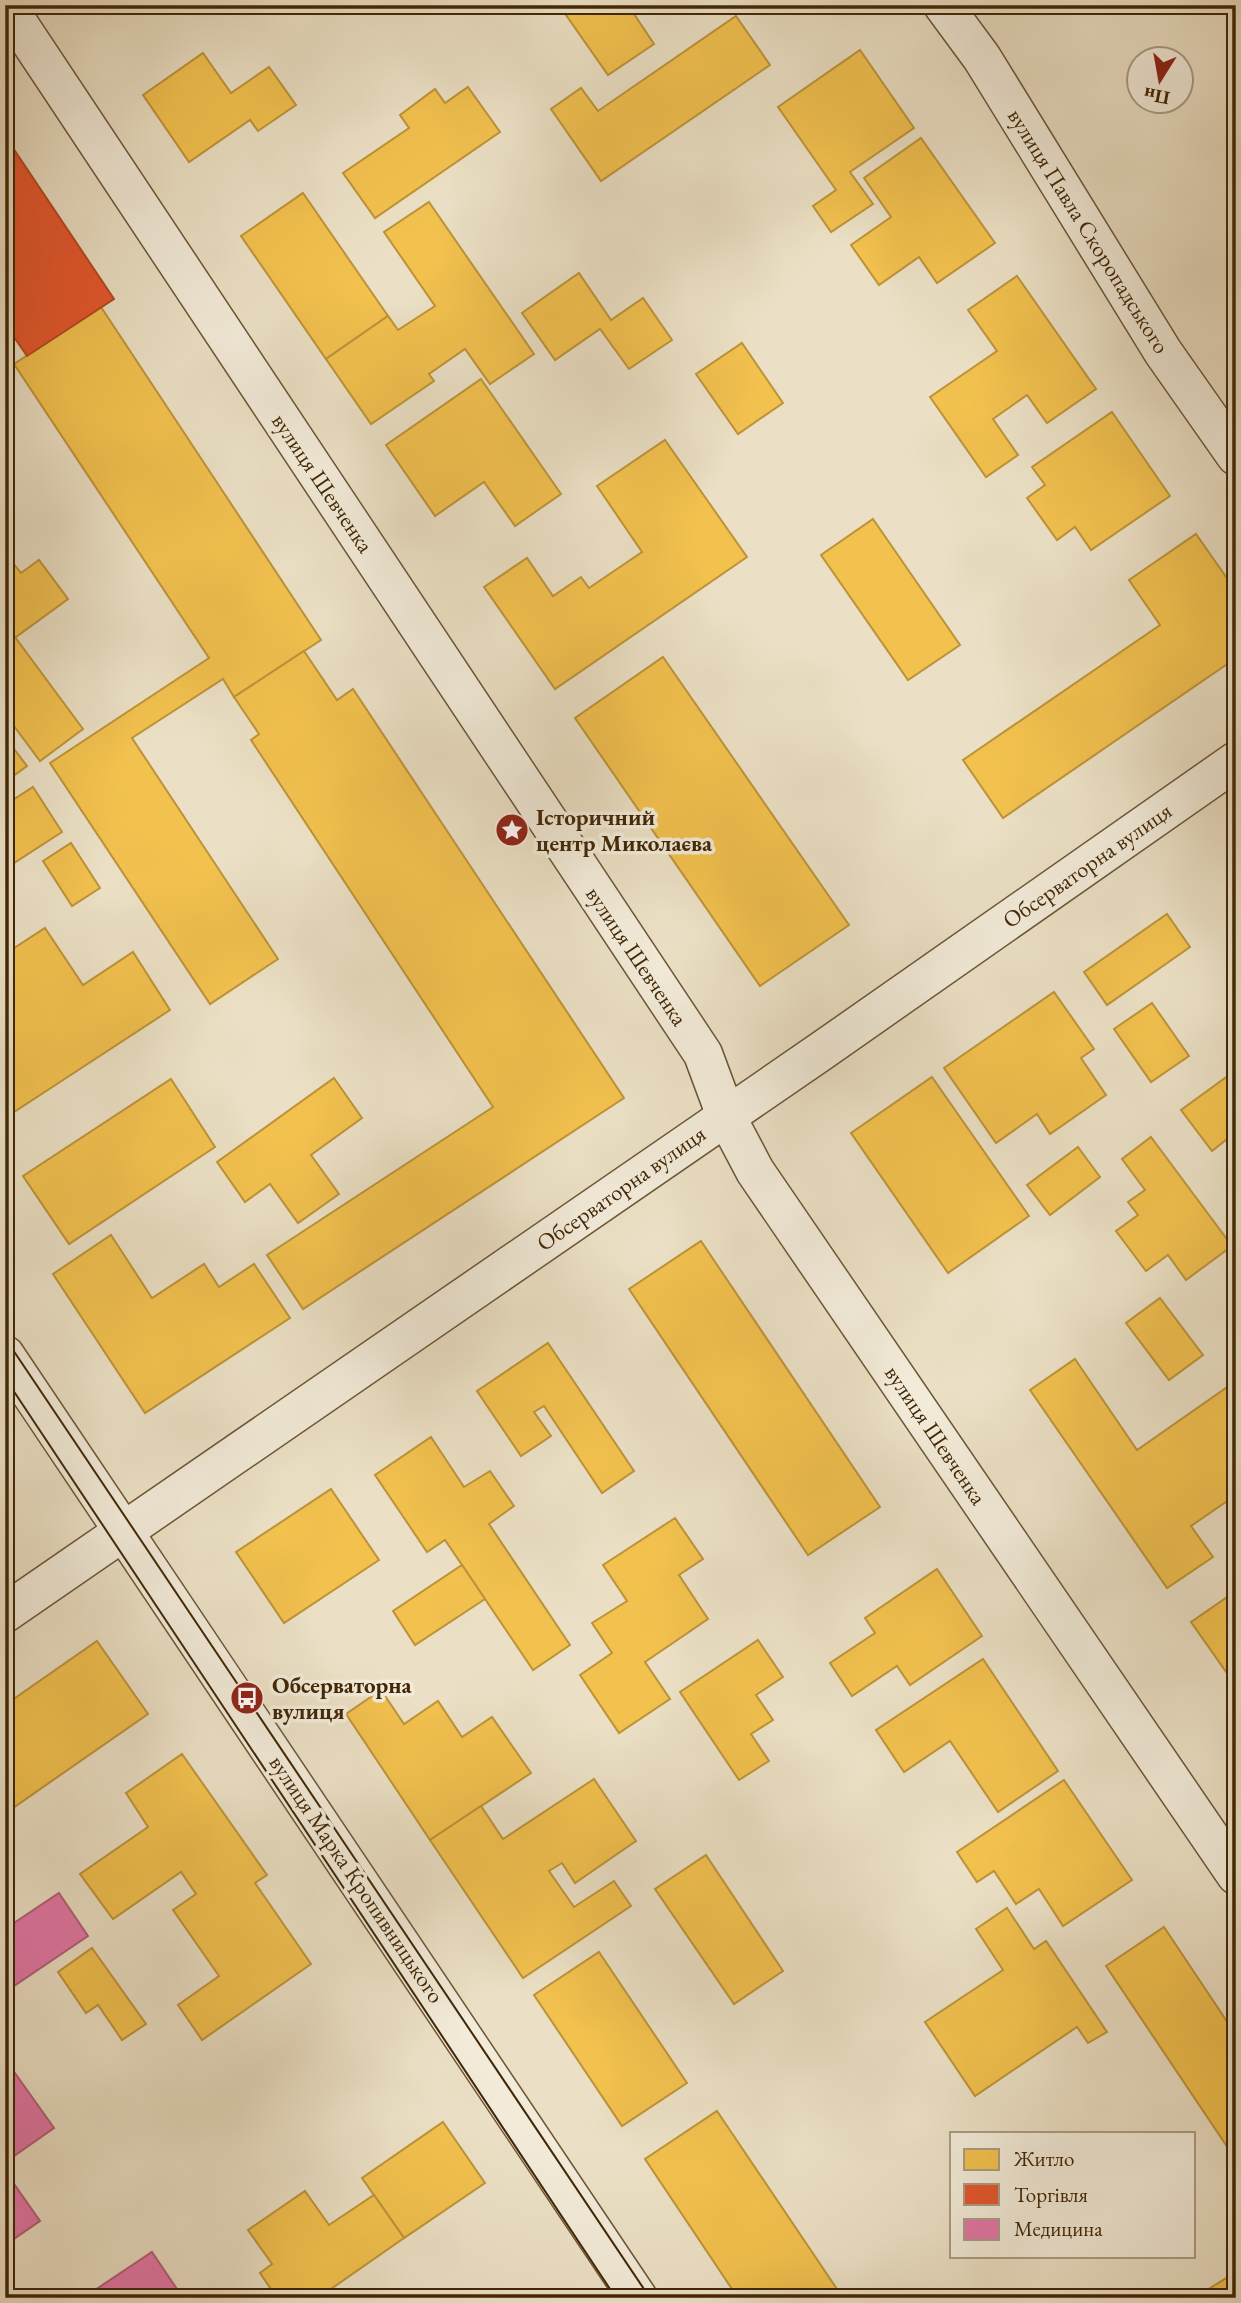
<svg xmlns="http://www.w3.org/2000/svg" width="1241" height="2303" viewBox="0 0 1241 2303" font-family="'EB Garamond',serif">
<style>
.homes{fill:#f2c14e;stroke:#bd9338;stroke-width:2}
.shops{fill:#e4572e;stroke:#b34922;stroke-width:2}
.health{fill:#e377a8;stroke:#b25f77;stroke-width:2}
.lines{fill:none;stroke-linecap:round;stroke-linejoin:round}
.minor-casing{stroke:#6c5536;stroke-width:41}
.minor{stroke:#f2ebd9;stroke-width:38}
.tram{stroke:#412706;stroke-width:2}
.labels{text-anchor:middle;stroke-width:7;stroke-linejoin:round;paint-order:stroke}
.street-label{font-size:23px;fill:#412706;stroke:#f2ebd9}
.poi-label{font-size:23px;font-weight:bold;fill:#412706;stroke:#f2ebd9;text-anchor:start}
</style>
<rect width="100%" height="100%" fill="#ebe0c5"/>
<filter id="stains"><feTurbulence type="fractalNoise" baseFrequency=".00286" numOctaves="4"/><feColorMatrix values="0 0 0 0 .2 0 0 0 0 .09 0 0 0 0 .02 0 0 0 .5 -.17"/></filter>
<radialGradient id="worn" r=".72"><stop offset=".6" stop-color="#630" stop-opacity="0"/><stop offset="1" stop-color="#630" stop-opacity=".3"/></radialGradient>
<g class="homes">
<polygon points="559,5 628,5 654,44 608,75"/>
<polygon points="736,16 770,65 601,181 551,109 581,88 598,111"/>
<polygon points="860,50 914,128 850,172 873,204 831,232 813,206 836,190 778,107"/>
<polygon points="203,53 231,93 269,67 296,105 258,131 250,120 189,162 143,95"/>
<polygon points="468,87 500,132 375,218 343,173 409,128 400,115 435,89 445,103"/>
<polygon points="921,138 995,243 937,283 919,257 879,285 851,245 891,217 864,178"/>
<polygon points="303,193 388,316 326,359 241,236"/>
<polygon points="429,202 534,354 490,384 465,349 429,374 434,381 371,424 326,359 388,316 398,330 435,306 384,232"/>
<polygon points="579,273 611,320 643,298 672,340 629,369 600,329 555,360 522,313"/>
<polygon points="1017,276 1096,389 1047,423 1027,395 993,419 1018,455 986,477 930,397 997,351 968,310"/>
<polygon points="101,307 321,640 234,697 223,679 132,738 278,959 210,1004 50,763 209,658 14,364"/>
<polygon points="742,343 783,403 738,434 696,374"/>
<polygon points="481,379 561,494 515,526 484,482 435,516 386,445"/>
<polygon points="1112,412 1170,496 1091,550 1075,527 1057,540 1027,498 1045,485 1032,467"/>
<polygon points="665,440 747,557 555,689 484,587 527,558 553,596 581,577 589,588 642,552 597,486"/>
<polygon points="873,519 960,645 908,680 821,555"/>
<polygon points="1196,534 1236,591 1236,658 1003,818 963,760 1160,625 1129,580"/>
<polygon points="5,553 21,573 39,560 68,599 5,645"/>
<polygon points="15,637 83,729 40,761 5,714 5,645"/>
<polygon points="304,651 337,700 353,689 624,1098 303,1309 267,1255 493,1107 251,740 259,734 234,697"/>
<polygon points="663,657 849,925 760,986 575,718"/>
<polygon points="5,737 27,766 5,782"/>
<polygon points="33,787 62,832 14,863 9,855 5,857 5,805"/>
<polygon points="71,843 100,888 72,906 43,861"/>
<polygon points="1167,914 1190,947 1107,1005 1084,972"/>
<polygon points="45,928 83,985 133,952 170,1010 5,1118 5,954"/>
<polygon points="1054,992 1094,1049 1081,1058 1106,1095 1050,1134 1037,1114 996,1143 944,1068"/>
<polygon points="1152,1003 1189,1056 1151,1082 1114,1029"/>
<polygon points="1236,1070 1236,1132 1212,1151 1181,1110"/>
<polygon points="932,1077 1029,1216 948,1273 851,1133"/>
<polygon points="334,1078 362,1118 311,1155 339,1194 298,1223 270,1184 245,1202 217,1162"/>
<polygon points="171,1079 215,1147 69,1244 23,1176"/>
<polygon points="1151,1137 1232,1246 1186,1280 1168,1255 1146,1271 1116,1231 1138,1215 1128,1202 1145,1190 1122,1159"/>
<polygon points="1078,1147 1100,1177 1050,1215 1027,1185"/>
<polygon points="111,1235 152,1298 204,1264 219,1287 254,1264 290,1318 145,1413 53,1274"/>
<polygon points="701,1241 880,1507 808,1555 629,1289"/>
<polygon points="1160,1298 1203,1355 1169,1380 1126,1323"/>
<polygon points="548,1343 634,1471 602,1493 544,1406 534,1412 551,1436 521,1456 477,1391"/>
<polygon points="1075,1359 1137,1450 1236,1381 1236,1495 1191,1526 1213,1557 1167,1588 1030,1390"/>
<polygon points="431,1437 464,1487 490,1471 514,1506 489,1524 570,1645 533,1670 445,1540 427,1552 375,1475"/>
<polygon points="331,1489 379,1560 284,1623 236,1552"/>
<polygon points="675,1518 703,1559 679,1575 708,1619 645,1662 670,1699 619,1733 580,1675 612,1653 592,1623 627,1601 603,1565"/>
<polygon points="462,1565 485,1599 415,1645 393,1611"/>
<polygon points="937,1569 982,1636 910,1685 897,1666 852,1696 830,1663 875,1633 865,1618"/>
<polygon points="1236,1591 1236,1686 1191,1622"/>
<polygon points="758,1640 783,1677 756,1695 773,1720 751,1734 769,1761 739,1780 680,1692"/>
<polygon points="97,1641 148,1714 13,1808 5,1796 5,1705"/>
<polygon points="983,1659 1058,1771 998,1812 950,1741 904,1772 876,1730"/>
<polygon points="381,1690 404,1724 438,1701 462,1737 492,1717 531,1773 430,1840 346,1714"/>
<polygon points="182,1754 267,1875 255,1883 311,1964 202,2040 178,2005 219,1976 173,1910 196,1894 181,1872 113,1919 80,1874 148,1827 126,1793"/>
<polygon points="594,1779 636,1841 575,1883 562,1863 549,1871 574,1907 614,1881 631,1906 523,1978 430,1840 481,1806 503,1839"/>
<polygon points="1064,1780 1132,1880 1063,1926 1039,1889 1016,1904 994,1871 977,1882 957,1852"/>
<polygon points="706,1855 783,1971 734,2004 655,1889"/>
<polygon points="1007,1908 1034,1949 1046,1941 1107,2032 1088,2043 1077,2027 975,2096 925,2022 1003,1970 976,1929"/>
<polygon points="1164,1927 1236,2035 1236,2160 1106,1966"/>
<polygon points="92,1948 146,2024 122,2040 98,2005 86,2013 58,1972"/>
<polygon points="599,1952 687,2083 622,2126 534,1995"/>
<polygon points="717,2111 843,2298 738,2298 645,2159"/>
<polygon points="443,2122 485,2183 404,2238 362,2178"/>
<polygon points="305,2191 329,2225 374,2195 404,2238 318,2298 277,2298 260,2273 272,2264 248,2230"/>
<polygon points="1236,2272 1236,2298 1201,2298 1199,2295"/>
</g>
<polygon class="shops" points="5,136 114,299 27,356 5,324"/>
<g class="health">
<polygon points="59,1893 88,1936 5,1992 5,1929"/>
<polygon points="5,2059 54,2128 7,2161 5,2159"/>
<polygon points="5,2171 40,2221 5,2245"/>
<polygon points="152,2252 183,2298 83,2298"/>
</g>
<g class="lines">
<defs>
<g id="minor">
<polyline points="6,5 703,1054 726,1116 755,1171 1236,1875"/>
<polyline points="943,5 982,58 1163,352 1236,456"/>
<polyline points="5,1355 638,2298"/>
<polyline points="5,1613 820,1052 1236,761"/>
</g>
</defs>
<use href="#minor" class="minor-casing"/>
<use href="#minor" class="minor"/>
<g class="tram">
<polyline points="5,1338 650,2298"/>
<polyline points="5,1378 616,2298"/>
</g>
</g>
<defs>
<symbol id="sight-disc" viewBox="-11 -11 22 22"><circle r="9.5" fill="#8f2418" stroke="#f2ebd9"/><path d="M0-6L1.8-2.2L6-1.7L2.9 1.2L3.7 5.4L0 3.3L-3.7 5.4L-2.9 1.2L-6-1.7L-1.8-2.2Z" fill="#fff"/></symbol>
<symbol id="bus-disc" viewBox="-11 -11 22 22"><circle r="9.5" fill="#8f2418" stroke="#f2ebd9"/><path d="M-5-6H5V4H4V6H2V4H-2V6H-4V4H-5ZM-3.5-4V0h7V-4ZM-3.5 1.2v1.5H-2V1.2ZM2 1.2v1.5H3.5V1.2Z" fill="#fff"/></symbol>
</defs>
<g fill-rule="evenodd">
<use href="#sight-disc" x="493" y="811" width="38" height="38"/>
<use href="#bus-disc" x="228" y="1679" width="38" height="38"/>
</g>
<g class="labels">
<g class="street-label">
<text transform="translate(1089 231) rotate(58)" y="8">вулиця Павла Скоропадського</text>
<text transform="translate(323 483) rotate(56)" y="8">вулиця Шевченка</text>
<text transform="translate(1087 865) rotate(-35)" y="8">Обсерваторна вулиця</text>
<text transform="translate(637 956) rotate(56)" y="8">вулиця Шевченка</text>
<text transform="translate(621 1188) rotate(-35)" y="8">Обсерваторна вулиця</text>
<text transform="translate(936 1435) rotate(56)" y="8">вулиця Шевченка</text>
<text transform="translate(357 1879) rotate(56)" y="8">вулиця Марка Кропивницького</text>
</g>
<g class="poi-label">
<text x="536" y="825">Історичний<tspan x="536" dy="26">центр Миколаєва</tspan></text>
<text x="272" y="1693">Обсерваторна<tspan x="272" dy="26">вулиця</tspan></text>
</g>
</g>
<rect width="1241" height="2303" fill="none" stroke="#ebe0c5" stroke-width="28"/>
<rect x="7" y="7" width="1227" height="2289" fill="none" stroke="#412706" stroke-width="3.5"/>
<rect x="14" y="14" width="1213" height="2275" fill="none" stroke="#412706" stroke-width="2"/>
<rect x="950" y="2132" width="245" height="126" fill="#f2ebd9" stroke="#ab9d85" stroke-width="2"/>
<rect x="964" y="2149" width="35" height="21" fill="#f2c14e" stroke="#ab9d85" stroke-width="2"/>
<text x="1014" y="2166" font-size="21" fill="#412706">Житло</text>
<rect x="964" y="2184" width="35" height="21" fill="#e4572e" stroke="#ab9d85" stroke-width="2"/>
<text x="1014" y="2202" font-size="21" fill="#412706">Торгівля</text>
<rect x="964" y="2219" width="35" height="21" fill="#e377a8" stroke="#ab9d85" stroke-width="2"/>
<text x="1014" y="2236" font-size="21" fill="#412706">Медицина</text>
<g transform="translate(1160 80) rotate(191)"><circle r="33" fill="#f2ebd9" stroke="#ab9d85" stroke-width="2"/>
<path d="M0-5L12 26L0 18L-12 26Z" fill="#8f2418"/>
<text y="-10" font-size="19" font-weight="bold" text-anchor="middle" fill="#412706">Пн</text>
</g>
<rect width="100%" height="100%" filter="url(#stains)"/>
<rect width="100%" height="100%" fill="url(#worn)"/>
</svg>
